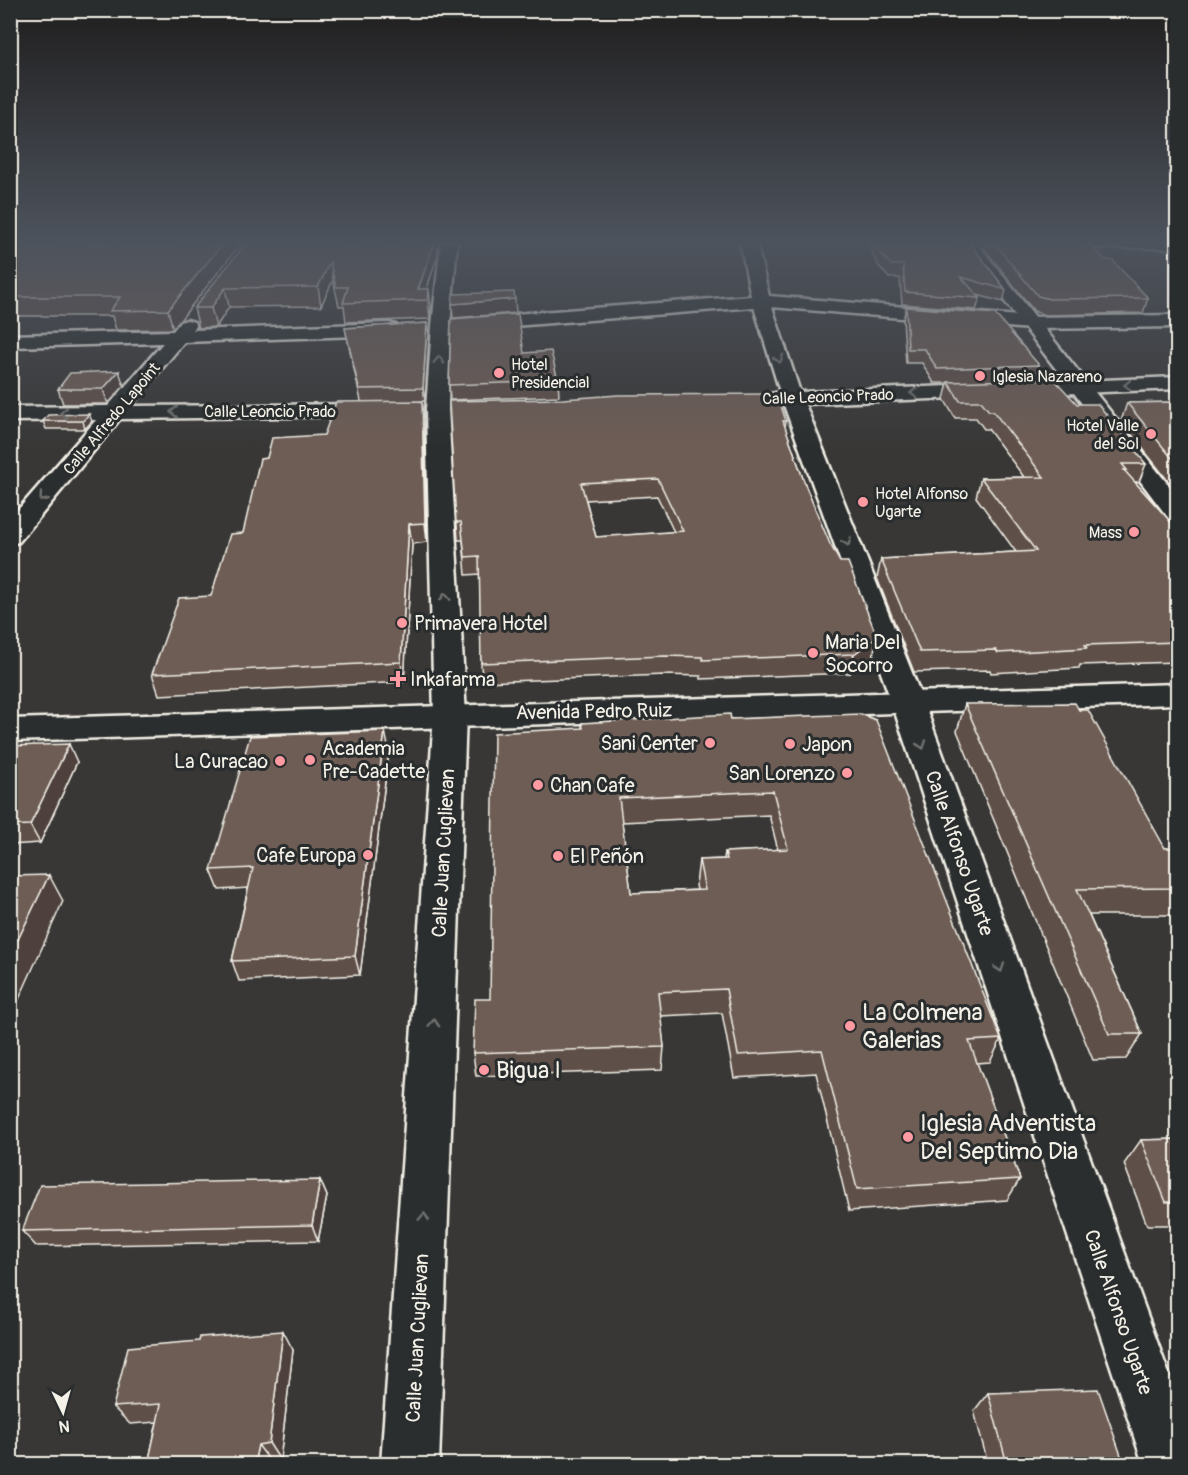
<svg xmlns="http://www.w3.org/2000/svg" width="1188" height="1475" viewBox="0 0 1188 1475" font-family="Pangolin,sans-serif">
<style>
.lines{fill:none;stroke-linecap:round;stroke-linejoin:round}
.street-casing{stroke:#f4f1e8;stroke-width:5}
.secondary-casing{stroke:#f4f1e8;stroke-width:5}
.street{fill:#2a2d2e;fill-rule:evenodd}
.secondary{fill:#2a2d2e;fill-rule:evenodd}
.wall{fill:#5f5049;stroke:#f4f1e8;stroke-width:1.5;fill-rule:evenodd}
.shaded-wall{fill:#4d413c;stroke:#f4f1e8;stroke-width:1.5}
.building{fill:#6e5d55;stroke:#f4f1e8;stroke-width:1.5;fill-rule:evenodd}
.oneway{stroke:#71726f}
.poi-dot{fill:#ff9aa2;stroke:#2a2d2e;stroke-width:2}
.labels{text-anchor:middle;stroke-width:6;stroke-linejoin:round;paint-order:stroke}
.far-poi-label{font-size:16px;fill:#f4f1e8;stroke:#2a2d2e;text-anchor:start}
.far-street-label{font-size:16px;fill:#f4f1e8;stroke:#2a2d2e}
.poi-label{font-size:20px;fill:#f4f1e8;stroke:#2a2d2e;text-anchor:start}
.street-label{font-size:20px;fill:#f4f1e8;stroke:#2a2d2e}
.near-poi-label{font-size:24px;fill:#f4f1e8;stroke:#2a2d2e;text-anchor:start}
</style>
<rect width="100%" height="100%" fill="#383736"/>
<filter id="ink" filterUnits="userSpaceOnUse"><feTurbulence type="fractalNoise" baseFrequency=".0167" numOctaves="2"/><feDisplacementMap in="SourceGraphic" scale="12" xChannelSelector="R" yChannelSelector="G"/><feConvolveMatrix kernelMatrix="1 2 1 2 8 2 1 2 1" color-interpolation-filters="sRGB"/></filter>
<g filter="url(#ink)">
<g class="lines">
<defs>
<g id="street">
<polygon points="441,242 457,242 450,326 448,409 466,715 439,1464 381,1464 434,715 426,409 432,326"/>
<polygon points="740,242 756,242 769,296 1031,317 1178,315 1178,327 1031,329 772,307 800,392 1178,377 1178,389 805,404 924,703 1178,1399 1178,1464 1143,1464 892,703 784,405 765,403 761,399 765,395 780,392 754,307 474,329 467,327 465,323 467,319 474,317 751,296"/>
<polygon points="955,242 1178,242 1178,248 963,247"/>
<polygon points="187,320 194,322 196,326 193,330 389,323 396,325 398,329 396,333 389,335 184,342 131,406 378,404 386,405 389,410 386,415 378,416 120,419 19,542 10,544 10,519 96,420 10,421 10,407 108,406 163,343 10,347 10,335 173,331 180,322"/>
</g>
<g id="secondary">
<polygon points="960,242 976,242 1178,497 1178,521 1169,519"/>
<polygon points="1178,684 1178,704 10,741 10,719"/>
</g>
</defs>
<use href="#street" class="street-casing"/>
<use href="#secondary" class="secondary-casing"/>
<use href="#street" class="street"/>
<use href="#secondary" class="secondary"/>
</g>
<g class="wall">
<polygon points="10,242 242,242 173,329 116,330 112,316 10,316"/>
<polygon points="247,242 439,242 437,257 427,289 431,307 430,319 346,322 344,306 339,306 333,280 321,306 229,307 216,327 199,328 194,308"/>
<polygon points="867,242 969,242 1006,290 1003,302 977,295 980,298 976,310 902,304 900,278 889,278 878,265"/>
<polygon points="986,242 1087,242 1105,260 1148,298 1143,313 1045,315 1034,311 985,249"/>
<polygon points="906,307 1039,365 1035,379 1077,404 1146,464 1139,482 1135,482 1178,530 1178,662 1080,665 1079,668 991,673 990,670 914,672 877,578 881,559 1016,552 976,497 981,478 1024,477 988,429 984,429 976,418 955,418 944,399 948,383 934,383 922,363 906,363 903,320"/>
<polygon points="427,323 429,334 425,401 422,401 424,418 427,542 412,544 404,682 159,695 152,674 211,596 243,533 267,458 324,435 361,401 345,328"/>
<polygon points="524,353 558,381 559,396 450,400 449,385"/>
<polygon points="124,386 108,404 63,404 58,389"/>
<path d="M449 401 786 421 785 427 806 487 873 656 850 673 701 679V676L664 675 482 682 481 663 480 574 466 575 463 540H458ZM657 496 674 532 596 537 586 500Z"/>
<polygon points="1178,402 1178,481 1169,482 1121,421 1127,403"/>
<polygon points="43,421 92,421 85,429 46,429"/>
<polygon points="965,704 1165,848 1178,848 1178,915 1089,915 1142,1034 1126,1059 1093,1060 957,731"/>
<path d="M731 719 1001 1039 990 1062 977 1063 1020 1179 1007 1200 849 1211 816 1073 734 1078 722 1013 660 1016 664 1047 662 1070 476 1076 473 1053 582 728V723ZM769 815 778 850 725 852 724 859 699 860 696 885 697 890 631 893 622 822Z"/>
<polygon points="10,746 77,762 40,843 10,845"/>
<polygon points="389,751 360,975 239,981 232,961 248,888 219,890 211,870"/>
<polygon points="1178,1139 1178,1225 1147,1225 1124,1164 1141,1140"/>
<polygon points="320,1180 327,1196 318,1241 36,1246 22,1231"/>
<polygon points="293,1350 280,1460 270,1461 269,1464 148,1464 157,1422 130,1424 113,1407"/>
<polygon points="988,1393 1124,1464 988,1464 974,1411"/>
</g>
<g class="shaded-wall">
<polygon points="224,242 242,242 173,329 168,310"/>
<polygon points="435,242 439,242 437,257 423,300 418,289"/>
<polygon points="330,262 333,280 321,306 318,287"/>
<polygon points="225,288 229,307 216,327 211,308"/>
<polygon points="429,289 431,307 430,319 428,300"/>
<polygon points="515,299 516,313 453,318 452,304"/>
<polygon points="427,323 429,334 425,401 423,388"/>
<polygon points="119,371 124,386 108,404 103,389"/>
<polygon points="422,401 424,418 427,542 425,523"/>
<polygon points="89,414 92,421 85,429 83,421"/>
<polygon points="409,524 412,544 404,682 401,662"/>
<polygon points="877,637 873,656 850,673 854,654"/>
<polygon points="385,731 389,751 360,975 355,956"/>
<polygon points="69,744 77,762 40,843 30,825"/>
<polygon points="49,875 63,901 10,1019 10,956"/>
<polygon points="320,1180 327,1196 318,1241 312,1225"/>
<polygon points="283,1331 293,1350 280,1460 269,1443"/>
<polygon points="258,1445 270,1461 269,1464 254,1464"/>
</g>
<g class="building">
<polygon points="10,242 224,242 168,310 110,311 120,297 10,297"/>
<polygon points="247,242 435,242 418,289 429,289 428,300 343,303 348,287 336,287 330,262 318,287 225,288 211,308 194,308"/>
<polygon points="875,242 969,242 1006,290 961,277 980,298 905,292 903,265 891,265 880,253"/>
<polygon points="993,242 1087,242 1105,260 1112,260 1148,298 1050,299 1038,296"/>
<polygon points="514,292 515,299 452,304 453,294"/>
<polygon points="906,307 995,314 1039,365 937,369 925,349 908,349"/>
<polygon points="518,314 524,353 551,351 558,381 449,385 451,319"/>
<polygon points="427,323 423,388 359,389 345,328"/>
<polygon points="119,371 103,389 58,389 70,373"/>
<polygon points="1054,379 1077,404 1098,404 1146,464 1122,464 1127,470 1124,470 1178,530 1178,642 1085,645 1087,648 998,653 996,650 920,652 881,559 1036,551 981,478 1044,477 993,411 989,411 981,401 960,401 948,382"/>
<path d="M777 394 786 421H783L806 487 830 544 840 562H848L877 637 854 654 703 660 702 657 665 656 481 663 479 556 465 557 461 522H456L449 401 563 399 618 395ZM658 479 683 531 596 537 581 483Z"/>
<polygon points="422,401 425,523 409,524 401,662 152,674 179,598 211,596 230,534 243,533 260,459 267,458 272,438 324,435 336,402"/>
<polygon points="1178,402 1178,463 1176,463 1127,403"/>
<polygon points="89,414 83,421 43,421 48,415"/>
<polygon points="1075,703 1079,710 1088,710 1165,848 1178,848 1178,888 1077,889 1142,1034 1109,1034 965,704"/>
<path d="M730 714 731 719 861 714 876 720 1001 1039 969 1041 1020 1179 857 1189 822 1050 738 1055 726 989 658 992 664 1047 473 1053 475 999H490L494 733 583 728 582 723ZM773 791 788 849 725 852 727 859 699 860 705 890 631 893 619 798Z"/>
<polygon points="385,731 355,956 232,961 253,868 211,870 250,736"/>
<polygon points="69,744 30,825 10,826 10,746"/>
<polygon points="49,875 10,956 10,876"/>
<polygon points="1178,1139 1178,1202 1166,1202 1141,1140"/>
<polygon points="320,1180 312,1225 22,1231 40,1185"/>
<polygon points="283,1331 269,1443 258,1445 254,1464 148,1464 161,1404 113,1407 128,1347 199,1341 200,1337"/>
<polygon points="1098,1389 1124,1464 1007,1464 988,1393"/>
</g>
<defs><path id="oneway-chevron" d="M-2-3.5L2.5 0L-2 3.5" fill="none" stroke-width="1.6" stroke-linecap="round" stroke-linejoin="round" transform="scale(1.5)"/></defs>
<g class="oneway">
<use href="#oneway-chevron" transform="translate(779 359) rotate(72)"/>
<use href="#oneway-chevron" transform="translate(439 360) rotate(-87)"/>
<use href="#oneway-chevron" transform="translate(1128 385) rotate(178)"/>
<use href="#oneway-chevron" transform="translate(914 393) rotate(178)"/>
<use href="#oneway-chevron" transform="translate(174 412) rotate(180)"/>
<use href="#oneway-chevron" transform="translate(64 413) rotate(179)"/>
<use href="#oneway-chevron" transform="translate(43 498) rotate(131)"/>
<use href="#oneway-chevron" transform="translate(847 542) rotate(69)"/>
<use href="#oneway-chevron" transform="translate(445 597) rotate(-92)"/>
<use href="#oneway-chevron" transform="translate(922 745) rotate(71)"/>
<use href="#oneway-chevron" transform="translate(1000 968) rotate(71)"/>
<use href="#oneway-chevron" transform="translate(434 1023) rotate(-87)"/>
<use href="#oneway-chevron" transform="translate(424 1217) rotate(-87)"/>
</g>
</g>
<linearGradient id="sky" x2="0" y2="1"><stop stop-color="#1f1e1e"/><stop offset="0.54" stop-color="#4d535d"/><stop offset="1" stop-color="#4d535d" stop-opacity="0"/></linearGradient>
<rect width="1188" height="448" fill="url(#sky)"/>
<g class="poi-dot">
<circle cx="499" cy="373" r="6"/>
<circle cx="980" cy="376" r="6"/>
<circle cx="1151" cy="434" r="6"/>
<circle cx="863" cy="502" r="6"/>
<circle cx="1134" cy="532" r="6"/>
<circle cx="402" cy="623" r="6"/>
<circle cx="813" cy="653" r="6"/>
<path d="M395 670h6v6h6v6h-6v6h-6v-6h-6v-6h6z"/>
<circle cx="710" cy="743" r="6"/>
<circle cx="790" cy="744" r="6"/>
<circle cx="310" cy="760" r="6"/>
<circle cx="280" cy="761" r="6"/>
<circle cx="847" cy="773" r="6"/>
<circle cx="538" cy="785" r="6"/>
<circle cx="368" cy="855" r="6"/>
<circle cx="558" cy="856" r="6"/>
<circle cx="850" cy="1026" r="6"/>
<circle cx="484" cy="1070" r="6"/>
<circle cx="908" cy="1137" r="6"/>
</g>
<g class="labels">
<g class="far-poi-label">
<text x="511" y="370">Hotel<tspan x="511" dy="18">Presidencial</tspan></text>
<text x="992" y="382">Iglesia Nazareno</text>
<text x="1139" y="431" text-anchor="end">Hotel Valle<tspan x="1139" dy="18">del Sol</tspan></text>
<text x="875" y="499">Hotel Alfonso<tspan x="875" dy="18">Ugarte</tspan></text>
<text x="1122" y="538" text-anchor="end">Mass</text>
</g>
<g class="far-street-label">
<text transform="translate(828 396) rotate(-2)" y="6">Calle Leoncio Prado</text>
<text x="270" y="417">Calle Leoncio Prado</text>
<text transform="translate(111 418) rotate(-50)" y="6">Calle Alfredo Lapoint</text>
</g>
<g class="poi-label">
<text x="414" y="630">Primavera Hotel</text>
<text x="825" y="649">Maria Del<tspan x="825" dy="23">Socorro</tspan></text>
<text x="410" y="686">Inkafarma</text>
<text x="698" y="750" text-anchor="end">Sani Center</text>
<text x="802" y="751">Japon</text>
<text x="322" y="755">Academia<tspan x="322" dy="23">Pre-Cadette</tspan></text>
<text x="268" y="768" text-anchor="end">La Curacao</text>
<text x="835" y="780" text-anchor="end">San Lorenzo</text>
<text x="550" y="792">Chan Cafe</text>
<text x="356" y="862" text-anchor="end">Cafe Europa</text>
<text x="570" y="863">El Peñón</text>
</g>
<g class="street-label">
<text transform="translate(594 711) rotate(-1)" y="7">Avenida Pedro Ruiz</text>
<text transform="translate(443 853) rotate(-87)" y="7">Calle Juan Cuglievan</text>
<text transform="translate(960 853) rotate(71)" y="7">Calle Alfonso Ugarte</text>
<text transform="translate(1119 1312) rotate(71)" y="7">Calle Alfonso Ugarte</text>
<text transform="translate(417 1338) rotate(-87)" y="7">Calle Juan Cuglievan</text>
</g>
<g class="near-poi-label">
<text x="862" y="1020">La Colmena<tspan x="862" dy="28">Galerias</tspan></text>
<text x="496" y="1078">Bigua I</text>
<text x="920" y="1131">Iglesia Adventista<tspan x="920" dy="28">Del Septimo Dia</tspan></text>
</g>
</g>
<rect width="1188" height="1475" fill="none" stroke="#2a2d2e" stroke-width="36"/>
<rect x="18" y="18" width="1152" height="1439" fill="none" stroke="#f4f1e8" stroke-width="2" filter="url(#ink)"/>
<g transform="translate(63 1412) rotate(175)" stroke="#2a2d2e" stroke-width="4.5" paint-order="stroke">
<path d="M0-4.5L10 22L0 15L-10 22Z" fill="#f4f1e8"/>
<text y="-9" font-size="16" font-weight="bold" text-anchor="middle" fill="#f4f1e8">N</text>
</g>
</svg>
